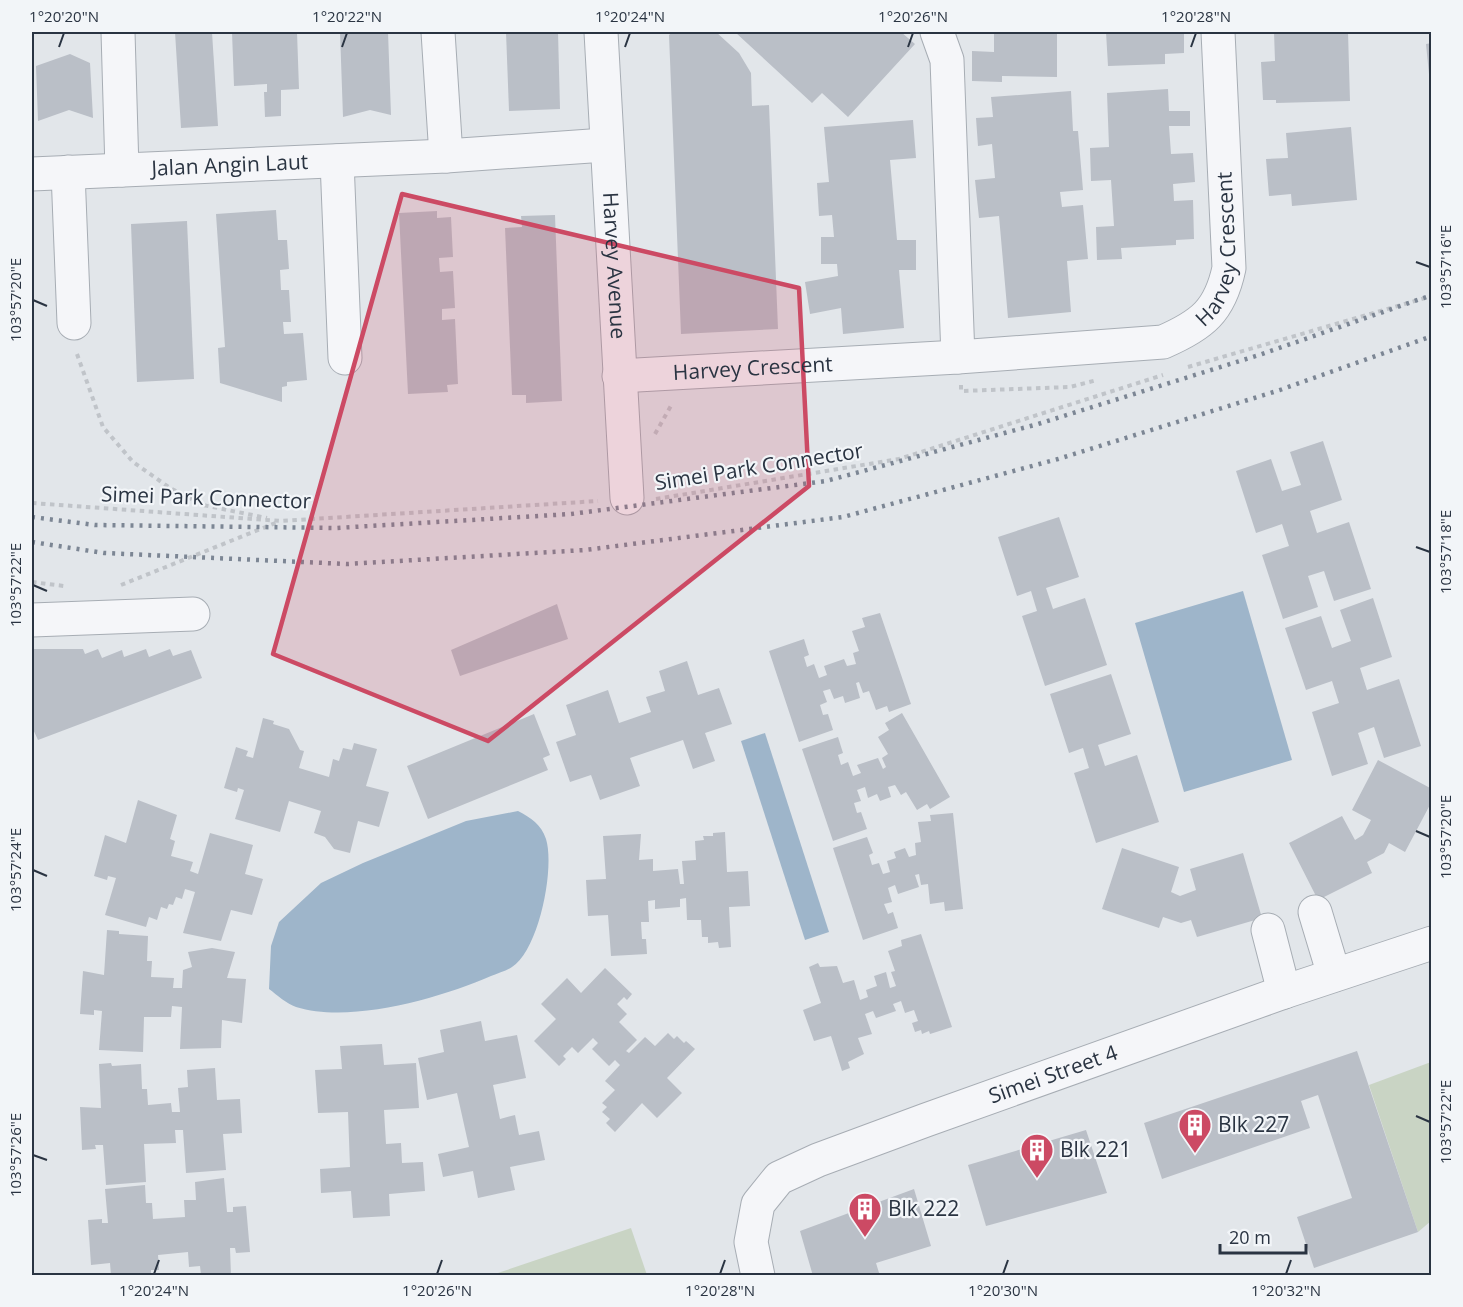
<svg xmlns="http://www.w3.org/2000/svg" width="1463" height="1307" viewBox="0 0 1463 1307" font-family="'Open Sans',sans-serif">
<style>
.green{fill:#c9d4c4}
.water{fill:#9eb5ca}
.building{fill:#babfc7}
.lines{fill:none;stroke-linecap:round;stroke-linejoin:round}
.minor-casing{stroke:#a7adb4;stroke-width:35}
.path{stroke:#c0c4c9;stroke-width:4;stroke-dasharray:4.5 4.5;stroke-linecap:butt}
.minor{stroke:#f5f6f9;stroke-width:33}
.rail{stroke:#7c8694;stroke-width:4.5;stroke-dasharray:3 6;stroke-linecap:butt}
.marked{fill:#cc4a64;fill-opacity:0.2;stroke:#cc4a64;stroke-width:4.5;stroke-linejoin:round}
.ticks{fill:none;stroke:#2a3442;stroke-width:2}
.labels{text-anchor:middle;stroke-width:4.5;stroke-linejoin:round;paint-order:stroke}
.street-label{font-size:21px;fill:#2a3442;stroke:#f2f5f8}
.poi-label{font-size:21px;fill:#2a3442;stroke:#f2f5f8;text-anchor:start}
.neatline{fill:none;stroke:#2a3442;stroke-width:2}
.ticks-label{font-size:15px;text-anchor:middle;fill:#2a3442}
</style>
<rect width="100%" height="100%" fill="#e2e6ea"/>
<g class="green">
<polygon points="1431,1062 1431,1221 1418,1232 1369,1085"/>
<polygon points="631,1228 647,1275 492,1275"/>
</g>
<g class="water">
<polygon points="1243,591 1292,760 1184,792 1135,623"/>
<polygon points="765,733 829,932 805,940 741,741"/>
<path d="M518 811C531 818 541 824 546 839 555 868 539 950 512 967 506 971 498 973 491 976 440 998 351 1024 296 1007 287 1004 277 995 269 989L271 946 279 922 321 883 363 863 466 821Z"/>
</g>
<g class="building">
<polygon points="175,32 212,32 218,126 181,128"/>
<polygon points="232,32 297,32 299,89 281,90 281,116 265,117 264,92 267,92 267,84 234,86"/>
<polygon points="340,32 388,32 391,115 370,110 343,117"/>
<polygon points="506,32 558,32 560,109 509,111"/>
<polygon points="672,32 716,32 739,53 751,73 752,106 769,105 778,329 681,334 669,35"/>
<polygon points="735,32 901,32 915,44 848,117 822,93 812,103"/>
<polygon points="994,32 1057,32 1057,77 1002,76 1002,82 972,81 972,51 994,52"/>
<polygon points="1106,32 1184,32 1184,53 1165,54 1165,64 1108,66"/>
<polygon points="1274,32 1348,32 1350,101 1276,103 1276,100 1263,100 1261,62 1275,61"/>
<polygon points="1432,43 1432,74 1429,74 1426,44"/>
<polygon points="70,54 90,63 93,118 69,110 38,121 36,66"/>
<polygon points="1168,89 1169,111 1190,111 1190,126 1169,126 1171,154 1193,153 1195,182 1173,184 1174,201 1193,200 1194,239 1176,240 1176,245 1121,248 1122,259 1097,260 1096,227 1114,226 1111,180 1091,181 1090,148 1109,147 1107,93"/>
<polygon points="1071,91 1073,131 1078,131 1083,190 1060,192 1062,207 1083,205 1088,259 1067,261 1071,312 1008,318 999,216 979,218 975,180 995,178 992,144 978,146 976,118 993,117 991,97"/>
<polygon points="913,120 916,158 890,160 897,240 916,240 916,270 899,270 904,328 843,334 841,308 810,314 805,282 838,276 837,264 821,264 821,237 834,237 832,215 819,216 817,183 829,182 824,127"/>
<polygon points="1351,127 1357,200 1292,206 1291,194 1269,196 1266,159 1288,158 1286,133"/>
<polygon points="276,210 278,240 287,240 289,269 280,270 281,290 289,290 291,322 283,322 284,334 303,333 307,380 287,382 287,386 282,387 282,402 220,383 218,348 225,347 216,214"/>
<polygon points="437,211 437,218 451,217 453,257 439,258 440,272 453,271 455,308 442,309 442,320 455,319 458,384 447,385 448,392 408,394 399,213"/>
<polygon points="555,215 562,401 526,403 526,395 512,395 505,228 522,227 521,216"/>
<polygon points="187,221 194,379 137,382 131,224"/>
<polygon points="1323,441 1342,500 1310,511 1317,533 1349,522 1371,589 1334,601 1324,571 1308,576 1318,607 1283,619 1262,555 1289,546 1282,524 1256,533 1236,471 1271,459 1282,491 1301,485 1290,452"/>
<polygon points="1059,517 1079,577 1046,588 1053,609 1085,598 1107,665 1045,686 1022,616 1037,611 1031,591 1017,596 998,537"/>
<polygon points="1373,598 1392,657 1360,668 1367,690 1399,679 1421,746 1384,758 1374,727 1358,733 1368,764 1332,776 1312,712 1339,703 1332,681 1306,690 1285,628 1321,616 1332,648 1351,641 1340,610"/>
<polygon points="557,604 568,639 460,676 451,650"/>
<polygon points="880,613 911,704 889,712 887,706 876,710 869,691 863,693 859,682 856,683 860,698 845,703 843,696 834,699 830,689 823,691 827,702 820,705 823,715 828,714 833,730 799,742 769,651 804,639 809,655 804,657 807,667 814,664 819,678 827,675 824,666 844,659 847,666 856,664 853,653 859,651 852,631 865,627 862,618"/>
<polygon points="32,649 83,649 85,654 98,649 102,658 122,650 124,657 146,649 149,657 170,649 173,656 191,650 202,678 38,740 32,727"/>
<polygon points="687,661 698,695 719,688 732,724 705,733 715,761 693,769 683,740 630,758 640,786 600,800 591,775 570,782 556,742 576,735 566,705 608,690 619,723 651,712 646,697 665,691 659,671"/>
<polygon points="1111,674 1131,734 1098,745 1105,766 1137,755 1159,822 1096,843 1074,773 1089,768 1083,748 1069,753 1050,694"/>
<polygon points="902,713 950,797 930,809 927,804 917,810 906,792 901,795 895,785 888,787 891,797 880,801 877,794 868,798 865,787 857,790 861,801 854,803 857,813 861,812 867,829 833,841 802,749 838,737 843,753 838,755 841,765 848,762 853,776 861,773 857,765 878,758 883,769 886,767 882,758 888,754 878,737 889,730 885,723"/>
<polygon points="534,714 550,755 543,758 548,770 428,819 407,766"/>
<polygon points="263,718 274,721 273,724 289,729 300,750 304,751 299,768 329,777 333,759 339,761 343,748 352,750 354,743 377,749 366,786 389,792 379,827 358,821 350,853 334,849 325,837 314,833 321,811 289,801 280,832 235,819 244,790 238,788 237,792 224,788 236,747 248,751 246,756 253,758"/>
<polygon points="1378,760 1432,789 1432,801 1405,852 1389,843 1384,853 1367,862 1372,873 1318,900 1289,843 1342,816 1355,840 1363,835 1371,820 1352,810"/>
<polygon points="138,800 177,815 170,839 175,841 171,856 193,862 190,871 198,874 210,833 253,845 245,874 263,879 252,915 231,910 221,941 183,933 195,892 185,889 182,899 176,897 173,905 169,904 167,909 161,907 157,920 149,917 146,927 105,915 116,878 108,876 107,880 94,876 105,835 126,843"/>
<polygon points="953,813 963,909 945,911 944,902 930,904 928,884 921,885 919,874 915,875 919,887 898,894 895,885 888,888 892,902 884,904 888,914 893,912 898,928 863,940 833,848 867,837 873,853 869,855 872,865 879,863 883,874 890,872 887,861 896,858 894,852 905,848 909,857 916,855 915,843 921,842 918,822 931,821 930,815"/>
<polygon points="725,832 727,872 748,871 750,906 729,907 731,947 719,948 718,942 708,943 708,937 702,937 701,920 687,920 686,898 680,899 680,907 655,909 655,900 648,901 649,922 641,922 642,939 646,939 647,954 611,956 608,915 588,916 586,880 606,879 603,836 641,834 639,860 653,859 653,871 678,869 680,884 684,884 682,861 696,860 695,841 704,840 703,836 713,836 713,833"/>
<polygon points="1122,848 1179,867 1171,892 1180,896 1196,890 1190,869 1243,853 1262,918 1197,937 1191,920 1181,923 1163,917 1159,928 1102,909"/>
<polygon points="107,930 119,931 119,934 148,936 147,961 152,961 151,977 174,978 173,988 182,988 183,970 192,967 188,952 212,948 235,952 227,978 246,979 242,1023 222,1020 221,1048 180,1049 182,1007 172,1006 171,1017 144,1017 143,1052 99,1050 102,1011 94,1010 94,1015 80,1014 83,971 104,975"/>
<polygon points="921,934 952,1027 930,1034 929,1031 922,1034 921,1030 915,1032 912,1023 918,1021 914,1010 905,1013 901,1001 893,1004 896,1011 876,1018 873,1011 865,1014 872,1034 858,1038 864,1054 848,1062 850,1068 842,1071 831,1036 814,1041 803,1010 821,1003 809,967 818,963 820,967 837,966 843,983 854,980 860,1000 868,997 866,990 877,986 874,976 886,972 890,988 896,986 891,972 895,971 888,951 902,946 901,940"/>
<polygon points="605,968 632,994 627,1000 624,997 617,1004 627,1014 619,1022 637,1040 626,1051 629,1053 645,1037 655,1046 668,1033 674,1039 677,1036 684,1043 686,1041 695,1049 667,1078 682,1093 657,1118 642,1103 615,1132 606,1123 610,1119 602,1112 607,1107 602,1103 615,1090 605,1081 620,1065 615,1060 609,1066 592,1049 598,1043 593,1038 578,1053 572,1047 563,1056 566,1059 559,1066 534,1041 556,1019 541,1004 567,978 581,993"/>
<polygon points="481,1021 485,1041 517,1035 526,1078 493,1085 500,1119 515,1115 519,1135 539,1131 545,1160 510,1167 515,1190 478,1198 473,1171 443,1177 438,1154 469,1147 457,1093 427,1100 418,1058 444,1052 440,1030"/>
<polygon points="382,1044 384,1065 416,1063 419,1108 384,1110 386,1144 401,1143 402,1163 423,1162 425,1191 389,1194 390,1216 353,1218 351,1191 321,1193 320,1169 350,1167 348,1112 318,1113 315,1070 342,1069 340,1046"/>
<polygon points="1357,1051 1418,1232 1314,1268 1297,1217 1352,1198 1318,1095 1301,1101 1310,1128 1162,1179 1144,1123"/>
<polygon points="111,1063 112,1066 141,1064 142,1089 147,1089 148,1105 171,1103 172,1112 180,1112 178,1088 188,1087 187,1070 215,1068 217,1100 240,1099 242,1133 223,1134 226,1170 186,1173 183,1130 175,1130 176,1143 144,1144 146,1182 106,1185 103,1145 95,1145 96,1149 82,1150 80,1107 101,1108 99,1064"/>
<polygon points="1086,1130 1107,1193 986,1226 968,1165"/>
<polygon points="224,1178 227,1212 233,1212 233,1207 246,1206 250,1252 236,1253 235,1248 230,1248 231,1276 201,1275 200,1266 189,1267 188,1252 158,1255 159,1270 151,1270 151,1276 111,1276 110,1263 91,1265 88,1220 102,1219 102,1223 108,1223 105,1189 145,1185 146,1203 152,1203 153,1219 185,1217 184,1200 196,1200 195,1182"/>
<polygon points="914,1189 931,1246 876,1263 880,1276 813,1276 800,1231"/>
</g>
<g class="lines">
<defs>
<g id="minor">
<polyline points="118,32 122,170"/>
<polyline points="438,32 446,156"/>
<path id="s1" d="M601 32 627 498"/>
<polyline points="937,32 947,60 958,357"/>
<polyline points="337,161 345,358"/>
<polyline points="68,172 74,323"/>
<path id="s2" d="M32 174 446 156 605 145"/>
<path id="s3" d="M619 376 958 357 1163 342C1202 325 1220 311 1229 268L1218 32"/>
<polyline points="32,620 193,614"/>
<polyline points="1315,912 1334,975"/>
<polyline points="1268,930 1284,992"/>
<path id="s4" d="M758 1276 751 1242 758 1204 779 1178 818 1160 926 1120 1284 992 1432 943"/>
</g>
</defs>
<use href="#minor" class="minor-casing"/>
<g class="path">
<polyline points="77,354 103,427 133,462 170,488 203,505 267,518"/>
<polyline points="1188,367 1432,296"/>
<polyline points="961,385 961,391 1070,387 1097,380"/>
<polyline points="655,434 672,404"/>
<polyline points="656,499 899,459 1163,375"/>
<polyline points="32,503 281,521 598,501"/>
<polyline points="32,582 64,586"/>
<polyline points="121,585 278,522"/>
</g>
<use href="#minor" class="minor"/>
<g class="rail">
<polyline points="32,517 95,525 336,528 571,514 826,481 1038,424 1259,355 1432,295"/>
<polyline points="32,542 104,553 347,564 585,550 843,517 1058,459 1280,390 1432,336"/>
</g>
</g>
<path class="marked" d="M402 194 799 288 809 486 488 741 273 654Z"/>
<path class="ticks" d="M59 47 64 33M342 47 347 33M625 47 630 33M908 47 913 33M1191 47 1196 33M1416 262 1430 267M33 300 47 306M1416 547 1430 552M33 585 47 591M1416 831 1430 837M33 870 47 876M1416 1116 1430 1122M33 1155 47 1160M154 1274 159 1260M437 1274 442 1260M720 1274 725 1260M1003 1274 1008 1260M1286 1274 1291 1260"/>
<defs>
<symbol id="building-pin" viewBox="-11 -11 22 30"><path d="M0 17L-7.5 6A9.5 9.5 0 1 1 7.5 6Z" fill="#cc4a64" stroke="#f2f5f8"/><path d="M-4-6H4V6H1V3H-1V6H-4ZM-2.5-4.3h1.7v1.8h-1.7ZM.8-4.3h1.7v1.8H.8ZM-2.5-1h1.7V.8h-1.7ZM.8-1h1.7V.8H.8Z" fill="#fff"/></symbol>
</defs>
<g fill-rule="evenodd">
<use href="#building-pin" x="1176" y="1106" width="38" height="52"/>
<use href="#building-pin" x="1018" y="1131" width="38" height="52"/>
<use href="#building-pin" x="846" y="1190" width="38" height="52"/>
</g>
<g class="labels">
<g class="street-label">
<text dy="7" stroke="none"><textPath href="#s2" startOffset="198">Jalan Angin Laut</textPath></text>
<text dy="7" stroke="none"><textPath href="#s3" startOffset="666">Harvey Crescent</textPath></text>
<text dy="7" stroke="none"><textPath href="#s1" startOffset="234">Harvey Avenue</textPath></text>
<text dy="7" stroke="none"><textPath href="#s3" startOffset="134">Harvey Crescent</textPath></text>
<text transform="translate(759 467) rotate(-9)" y="7">Simei Park Connector</text>
<text transform="translate(206 498) rotate(2)" y="7">Simei Park Connector</text>
<text dy="7" stroke="none"><textPath href="#s4" startOffset="400">Simei Street 4</textPath></text>
</g>
<g class="poi-label">
<text x="1218" y="1132">Blk 227</text>
<text x="1060" y="1157">Blk 221</text>
<text x="888" y="1216">Blk 222</text>
</g>
</g>
<rect width="1463" height="1307" fill="none" stroke="#f2f5f8" stroke-width="66"/>
<path d="M1220 1244v9h86v-9" fill="none" stroke="#2a3442" stroke-width="3"/>
<text x="1229" y="1244" font-size="18" fill="#2a3442" stroke="#f2f5f8" stroke-width="4.5" paint-order="stroke">20 m</text>
<rect x="33" y="33" width="1397" height="1241" class="neatline"/>
<g class="ticks-label">
<text x="64" y="22">1°20'20"N</text>
<text x="347" y="22">1°20'22"N</text>
<text x="630" y="22">1°20'24"N</text>
<text x="913" y="22">1°20'26"N</text>
<text x="1196" y="22">1°20'28"N</text>
<text transform="translate(1446 267) rotate(-90)" y="5">103°57'16"E</text>
<text transform="translate(16 300) rotate(-90)" y="5">103°57'20"E</text>
<text transform="translate(1446 552) rotate(-90)" y="5">103°57'18"E</text>
<text transform="translate(16 585) rotate(-90)" y="5">103°57'22"E</text>
<text transform="translate(1446 837) rotate(-90)" y="5">103°57'20"E</text>
<text transform="translate(16 870) rotate(-90)" y="5">103°57'24"E</text>
<text transform="translate(1446 1122) rotate(-90)" y="5">103°57'22"E</text>
<text transform="translate(16 1155) rotate(-90)" y="5">103°57'26"E</text>
<text x="154" y="1296">1°20'24"N</text>
<text x="437" y="1296">1°20'26"N</text>
<text x="720" y="1296">1°20'28"N</text>
<text x="1003" y="1296">1°20'30"N</text>
<text x="1286" y="1296">1°20'32"N</text>
</g>
</svg>
